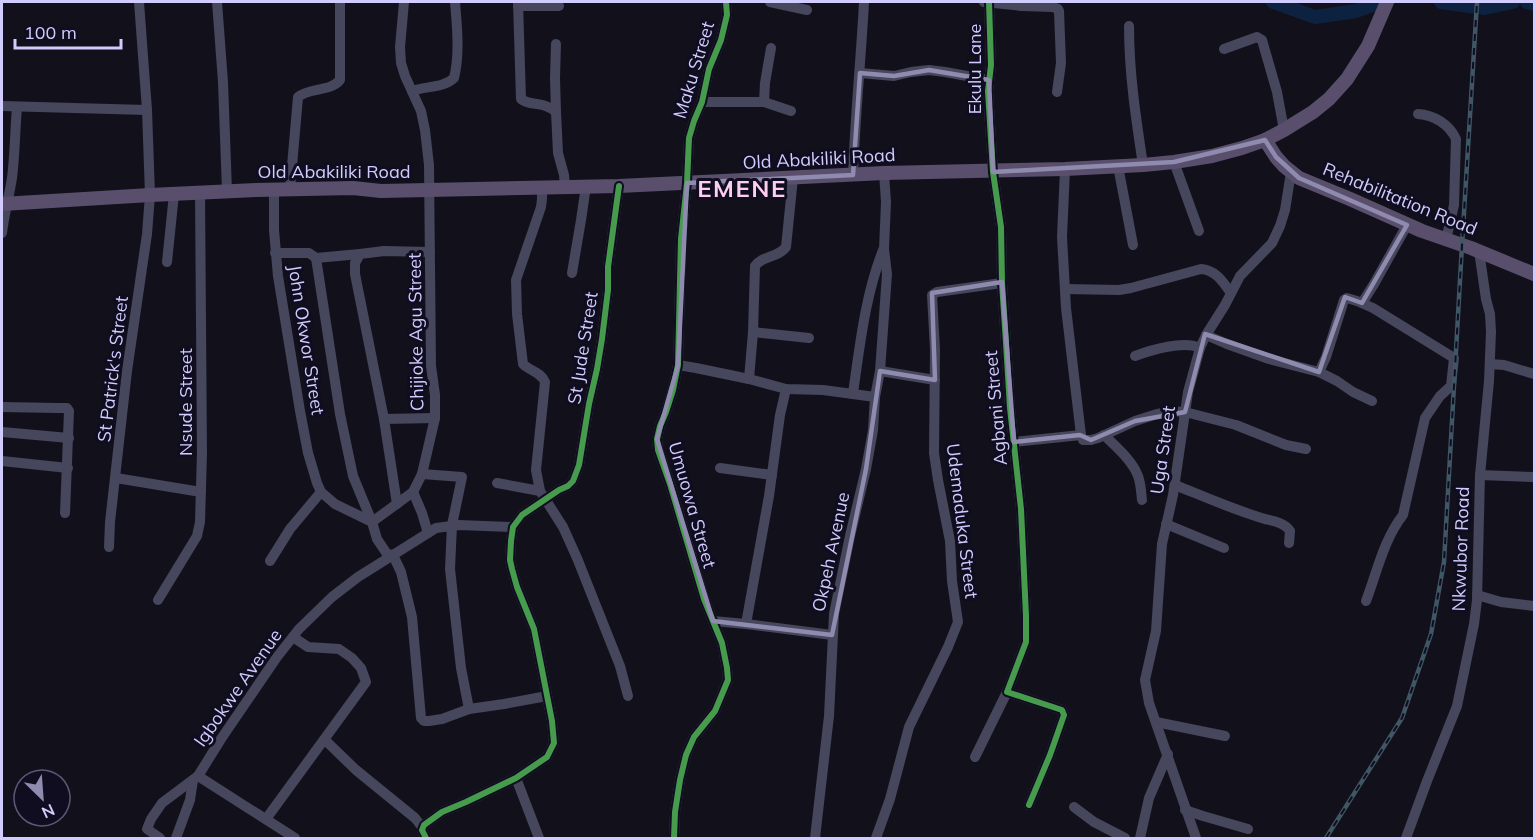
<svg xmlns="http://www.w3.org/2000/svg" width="1536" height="840" viewBox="0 0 1536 840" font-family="Mulish,sans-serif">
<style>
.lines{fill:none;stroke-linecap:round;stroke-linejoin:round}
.river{stroke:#0d2240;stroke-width:14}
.minor{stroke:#46465c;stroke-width:10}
.major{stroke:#594f6d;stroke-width:14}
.rail-casing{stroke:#3f5664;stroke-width:4.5}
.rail{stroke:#0f0d1f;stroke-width:2;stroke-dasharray:7;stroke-linecap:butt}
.cycleway-casing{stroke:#0f0d1f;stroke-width:10}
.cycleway{stroke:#469c4c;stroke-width:6}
.marked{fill:none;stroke:#8e8baf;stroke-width:4.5;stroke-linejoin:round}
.labels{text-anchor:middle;stroke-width:6;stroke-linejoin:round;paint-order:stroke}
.street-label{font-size:18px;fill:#d0ccfe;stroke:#0f0d1f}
.district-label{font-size:24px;font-weight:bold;letter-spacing:1.5px;fill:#feceef;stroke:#0f0d1f}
</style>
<rect width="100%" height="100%" fill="#12111b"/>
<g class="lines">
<g class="river">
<polyline points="1273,2 1315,17 1356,11 1381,2"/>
<polyline points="1441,2 1484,8 1513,2"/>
<polyline points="1527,2 1534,4"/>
</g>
<g class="minor">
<polyline points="217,2 223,82 227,191"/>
<path d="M518 2 521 99C531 107 542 100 556 112L558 153 564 175 565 187"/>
<polyline points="770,2 807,10"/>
<polyline points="984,2 1022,6 1053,7 1058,9 1059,11 1061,63 1057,92"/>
<polyline points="989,2 991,65 988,91 993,172 1001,227 1002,283 1006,343 1010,408 1021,509 1026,616 1026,642 1007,692 1062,710 1064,715 1050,755 1029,805"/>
<polyline points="518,6 559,6"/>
<path d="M1129 26C1129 73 1136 119 1143 165"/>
<polyline points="1224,49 1257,37 1262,40 1277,92 1284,130"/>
<polyline points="860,73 894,76 911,72 929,70 945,72 989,80"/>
<path d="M412 91C425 86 444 88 454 78 460 54 457 26 455 2"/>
<polyline points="702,102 764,102 791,111"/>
<polyline points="764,102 765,83 771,48"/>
<polyline points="2,106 147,110"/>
<polyline points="556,112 555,78 556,44"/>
<path d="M1418 114C1434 115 1449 124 1456 139L1454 205 1446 240"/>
<polyline points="1174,162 1199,231"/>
<polyline points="1118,166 1133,245"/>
<polyline points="1065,169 1062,237 1066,308 1081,435"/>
<path d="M853 175C855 117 861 59 864 2"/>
<path d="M542 187V199L541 207 516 280 517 314 523 364C530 371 541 372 545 382L536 470 540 491 563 527 577 558 620 666 628 696"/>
<path d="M290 189 298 97C310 87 330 92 340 80V2"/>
<polyline points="274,190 274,230 278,276 300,411 308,453 317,483 321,492 335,504 372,522"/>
<path d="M2 233C4 215 9 197 12 178 15 154 15 130 17 107"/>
<polyline points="275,253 309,253 316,258 360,254"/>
<polyline points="316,258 340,414 353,476 372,522 377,539 387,554 393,555 401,572 412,617 421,718 424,721 429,721 442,719 469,709 504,704 547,696"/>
<polyline points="167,262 174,194"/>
<polyline points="572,273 581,220 586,186"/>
<path d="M1065 289 1119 290 1131 288 1201 269C1216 270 1223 282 1231 293"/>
<polyline points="1362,303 1374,284 1407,225"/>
<polyline points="753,332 809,338"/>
<polyline points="1206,335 1227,344 1269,359 1319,372 1337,381 1353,392 1372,401"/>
<path d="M1135 356C1151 350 1184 340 1200 348"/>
<polyline points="1490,364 1504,365 1534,374"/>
<polyline points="678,365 696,368 749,379 786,389 823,390 875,397"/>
<polyline points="880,371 935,380"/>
<path d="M1319 372 1326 357 1344 300 1347 298 1357 301 1373 308 1454 358 1451 386 1440 396 1425 418 1403 515C1384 539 1377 572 1366 601"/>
<path d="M749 379 753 332 755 266C763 255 778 258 786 247L793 178"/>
<path d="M853 393C860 345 865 296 883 250"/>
<polyline points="2,407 58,408 67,408 69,411 65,513"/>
<polyline points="384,419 435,418"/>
<polyline points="2,432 69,438"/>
<path d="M1104 435C1116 447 1132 460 1138 476 1141 484 1141 492 1142 500"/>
<polyline points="1014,442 1081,435 1083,440 1091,440 1098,438 1135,421 1157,414 1170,411 1185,412 1236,425 1286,445 1306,449"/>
<polyline points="2,461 68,468"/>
<polyline points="720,468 772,475"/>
<polyline points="422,474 462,477 452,525 450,569 461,668 469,709"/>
<polyline points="1480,475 1534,477"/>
<polyline points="116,478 201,492"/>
<polyline points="497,483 540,491"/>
<path d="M1175 485C1205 497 1234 510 1265 519 1274 521 1285 523 1290 531L1289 543"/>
<polyline points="413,492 422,513 428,533"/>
<polyline points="397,504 384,419 355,274 355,263 360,254 384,251 430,252"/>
<polyline points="372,522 413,492 422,474 435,418 435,395 431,366 429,165 425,130 421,111 405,76 401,63 400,47 404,2"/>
<polyline points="1166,524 1224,548"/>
<polyline points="109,547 110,522 127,371 147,234 150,195 147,110 139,2"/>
<polyline points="270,561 290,529 321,492"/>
<polyline points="1477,595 1501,602 1534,606"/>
<polyline points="158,600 197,536 200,522 202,452 200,193"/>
<polyline points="713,621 746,624 832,635"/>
<polyline points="746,624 769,496 780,415 786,389"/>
<polyline points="1156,722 1225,736"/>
<polyline points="325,740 356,770 415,818 422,827"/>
<polyline points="975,757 1007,692"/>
<polyline points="198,776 295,838"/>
<polyline points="516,778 539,838"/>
<polyline points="1074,807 1094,822 1125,838"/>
<polyline points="1185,810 1203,816 1248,829"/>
<polyline points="266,819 366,682 361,668 352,658 339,649 308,647 293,637"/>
<polyline points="160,838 147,829 151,819 162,803 198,776 221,739 277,657 299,629 332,597 358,577 436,528 459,525 513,527"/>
<polyline points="176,838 190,800 193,780"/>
<polyline points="426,838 422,830 424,825 442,812 466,802 516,778 547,757 554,743 552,721 534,629 517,587 512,569 510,560 511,541 513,527 522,515 559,490 568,486 573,481 579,465 589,404 597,369 602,339 608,290 608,267 619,186"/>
<polyline points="674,838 675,812 680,780 686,755 694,737 715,711 728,680 727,668 722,643 704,599 670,484 658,450 657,439 660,426 666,412 673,390 678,365 681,239 687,183 689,138 694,121 702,102 709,69 721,40 727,15 726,2"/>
<polyline points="815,838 829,716 834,614 850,536 866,469 873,430 875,397 880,371 887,274 884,249 886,202 884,173"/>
<polyline points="876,838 890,799 909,727 948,647 958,622 952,581 950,541 938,480 934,453 935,350 932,295 937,292 1002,283"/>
<polyline points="1140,838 1149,798 1168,754"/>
<polyline points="1196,838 1149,703 1145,680 1156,631 1162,544 1173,495 1188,392 1200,348 1206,335 1225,305 1240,276 1272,243 1280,226 1285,210 1291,172"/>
<polyline points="1406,838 1427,781 1457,706 1474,624 1477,600 1480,475 1489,381 1491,332 1490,314 1486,299 1479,251"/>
</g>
<g class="major">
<polyline points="1265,140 1276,157 1284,166 1299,178 1350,199 1422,231 1471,248 1534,274"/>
<polyline points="2,204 150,195 256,190 353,188 381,191 619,186 884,173 1065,169 1143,165 1174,162 1212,156 1242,148 1265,140 1284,130 1313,112 1329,99 1347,79 1368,46 1387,2"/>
</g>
<defs>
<polyline id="rail" points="1326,838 1402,718 1431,634 1444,562 1462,245 1477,2"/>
</defs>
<use href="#rail" class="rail-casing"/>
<use href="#rail" class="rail"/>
<defs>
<g id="cycleway">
<polyline points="989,2 991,65 988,91 993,172 1001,227 1002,283 1006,343 1010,408 1021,509 1026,616 1026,642 1007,692 1062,710 1064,715 1050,755 1029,805"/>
<polyline points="426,838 422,830 424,825 442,812 466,802 516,778 547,757 554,743 552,721 534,629 517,587 512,569 510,560 511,541 513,527 522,515 559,490 568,486 573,481 579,465 589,404 597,369 602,339 608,290 608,267 619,186"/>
<polyline points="674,838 675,812 680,780 686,755 694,737 715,711 728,680 727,668 722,643 704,599 670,484 658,450 657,439 660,426 666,412 673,390 678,365 681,239 687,183 689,138 694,121 702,102 709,69 721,40 727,15 726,2"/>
</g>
</defs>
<use href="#cycleway" class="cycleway-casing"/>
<use href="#cycleway" class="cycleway"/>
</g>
<path class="marked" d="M929 70 989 80 993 172 1174 162 1265 140 1276 157 1299 178 1407 225 1362 303 1345 297 1319 372 1205 334 1185 412 1135 421 1091 440 1080 435 1014 442 1002 282 932 293 935 380 880 371 866 469 832 635 713 621 657 439 678 365 687 183 853 175 860 73 894 76Z"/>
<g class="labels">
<g class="street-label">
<text transform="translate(975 69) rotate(-90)" y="6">Ekulu Lane</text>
<text transform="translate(694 70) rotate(-73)" y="6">Maku Street</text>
<text transform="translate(819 159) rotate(-3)" y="6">Old Abakiliki Road</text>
<text x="334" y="178">Old Abakiliki Road</text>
<text transform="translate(1400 199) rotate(22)" y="6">Rehabilitation Road</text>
<text transform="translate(416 332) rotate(-91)" y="6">Chijioke Agu Street</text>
<text transform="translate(306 340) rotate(81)" y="6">John Okwor Street</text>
<text transform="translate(583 348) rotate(-81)" y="6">St Jude Street</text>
<text transform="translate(113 369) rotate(-83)" y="6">St Patrick's Street</text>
<text transform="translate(186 402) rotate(-90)" y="6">Nsude Street</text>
<text transform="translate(996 408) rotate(-95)" y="6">Agbani Street</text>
<text transform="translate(1163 450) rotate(-82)" y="6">Uga Street</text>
<text transform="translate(692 505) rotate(74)" y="6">Umuowa Street</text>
<text transform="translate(962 521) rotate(83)" y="6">Udemaduka Street</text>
<text transform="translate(1461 549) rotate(-88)" y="6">Nkwubor Road</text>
<text transform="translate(831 552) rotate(-78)" y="6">Okpeh Avenue</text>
<text transform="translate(238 688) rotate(-55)" y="6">Igbokwe Avenue</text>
</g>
<g class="district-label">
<text x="742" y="197">EMENE</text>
</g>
</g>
<rect width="1536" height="840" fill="none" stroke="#d0ccfe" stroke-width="6"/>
<g transform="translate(42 798) rotate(155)"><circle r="28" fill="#0f0d1f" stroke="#5c5978" stroke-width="1.5"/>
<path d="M0-4.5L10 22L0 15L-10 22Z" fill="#8e8baf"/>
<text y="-9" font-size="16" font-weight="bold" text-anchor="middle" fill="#d0ccfe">N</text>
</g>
<path d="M15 39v9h106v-9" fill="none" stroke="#d0ccfe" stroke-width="3"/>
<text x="24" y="39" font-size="18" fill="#d0ccfe" stroke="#0f0d1f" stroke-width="4.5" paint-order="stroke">100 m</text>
</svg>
